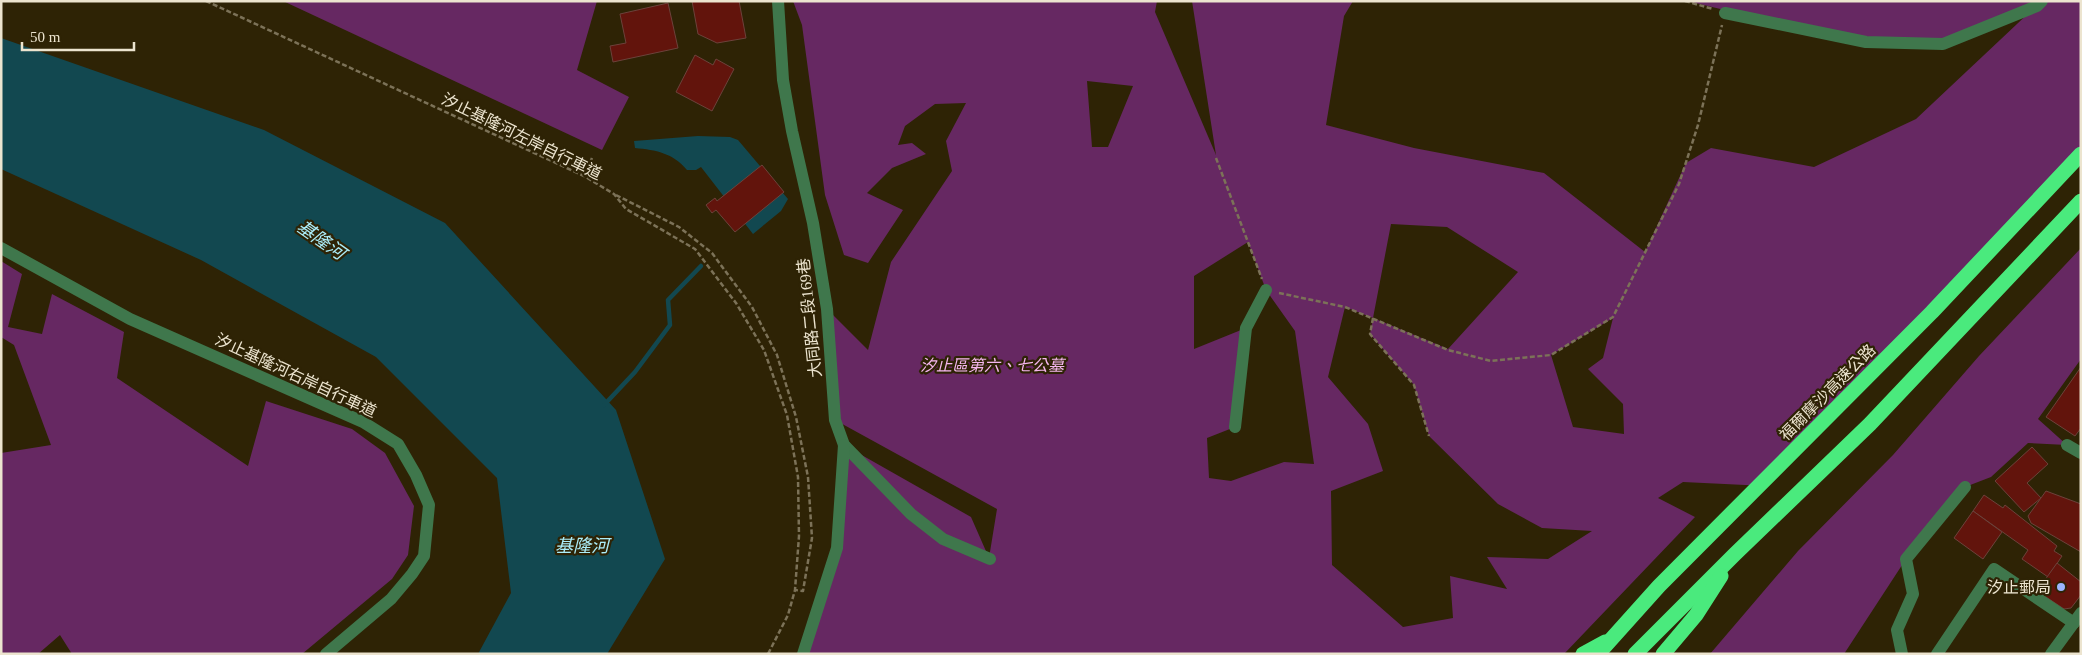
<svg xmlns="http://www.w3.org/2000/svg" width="2082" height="655" viewBox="0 0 2082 655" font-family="'Times New Roman','Noto Sans TC',serif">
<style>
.green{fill:#662862;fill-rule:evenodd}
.water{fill:#124850}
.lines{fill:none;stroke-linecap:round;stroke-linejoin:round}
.stream{stroke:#124850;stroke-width:4.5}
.building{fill:#62140c;stroke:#6c423b}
.path{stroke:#7c7258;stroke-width:2.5;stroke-dasharray:5 2.5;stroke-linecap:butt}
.minor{stroke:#3f774c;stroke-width:12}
.highway{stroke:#4aea7d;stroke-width:15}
.poi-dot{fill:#9cb4fd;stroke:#2e2305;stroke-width:2}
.labels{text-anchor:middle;stroke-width:4.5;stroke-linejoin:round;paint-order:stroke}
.street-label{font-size:16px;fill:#ece4cf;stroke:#2e2305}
.park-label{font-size:16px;font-style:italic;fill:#f4b6ee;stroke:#2e2305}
.poi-label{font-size:16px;fill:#ece4cf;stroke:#2e2305;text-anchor:end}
.water-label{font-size:18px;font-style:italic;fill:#abedf9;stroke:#2e2305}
</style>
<rect width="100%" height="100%" fill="#2e2305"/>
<g class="green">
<polygon points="283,1 597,1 577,70 629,97 602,150"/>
<path d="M793 1H1157L1155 12 1216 155 1192 1H1353L1344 16 1326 125 1414 148 1544 173 1645 252 1686 163 1711 148 1814 167 1916 119 2035 7 1943 44 1816 32 1687 1H2081V147L1766 486 1683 482 1658 498 1695 517 1564 654H803L837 548 844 445 971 517 989 558 997 509 835 420 827 309 868 350 891 262 952 171 946 141 966 103 935 104 905 126 898 145 912 143 926 154 892 168 867 193 903 210 868 263 844 255 825 195 802 25ZM1087 81 1133 86 1108 147H1092ZM1391 224 1447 227 1518 272 1448 349 1373 318ZM1248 242 1266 290 1295 331 1314 464 1284 462 1231 481 1209 478 1207 438 1235 427 1246 328 1194 349V276ZM1345 307 1373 318 1370 334 1414 385 1429 436 1498 504 1542 528 1592 531 1548 559 1487 557 1507 589 1450 576 1453 618 1403 627 1332 565 1331 491 1383 471 1368 424 1328 377ZM1613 318 1603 358 1588 369 1623 404 1624 434 1573 427 1551 355Z"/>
<polygon points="2081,248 2081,359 2038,419 2067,445 2028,443 1991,477 1965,487 1906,559 1844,654 1710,654 1798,551 1893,455 1979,356"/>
<polygon points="1,261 22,274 8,327 42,334 52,294 124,332 117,378 248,466 266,401 352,429 385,453 414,506 408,555 392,579 302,654 72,654 60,635 38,654 1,654 1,453 51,445 14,345 1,337"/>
</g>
<g class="water">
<polygon points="1,38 264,130 445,223 616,410 665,559 607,654 478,654 511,593 497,478 376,357 201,260 1,169"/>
<path d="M698 136 730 137 738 140 788 199 781 211 753 234 701 167 696 170H687C673 153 656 150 635 148L634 141Z"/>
</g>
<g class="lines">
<polyline class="stream" points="604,405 635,372 670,325 668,300 701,266"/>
</g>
<g class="building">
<polygon points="692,1 739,1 746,38 717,43 698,34"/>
<polygon points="668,3 678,48 613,62 610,46 626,43 620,14"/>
<polygon points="695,55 713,65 716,59 734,69 712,111 676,92"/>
<polygon points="762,165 784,192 735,232 716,210 712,213 706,205 715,198 717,201"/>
<polygon points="2081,367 2081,428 2075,436 2046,417"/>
<polygon points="2032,447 2048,464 2027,483 2041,498 2024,512 1995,481"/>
<polygon points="2046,491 2081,504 2081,552 2031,523 2028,516"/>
<polygon points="1984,495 2003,508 2005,505 2057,546 2054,551 2062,556 2048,577 2022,559 2028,550 1973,511"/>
<polygon points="1973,511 2002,532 1983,559 1954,538"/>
<polygon points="2057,563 2081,582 2081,595 2071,608 2064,609 2037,591"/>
</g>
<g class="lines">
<g class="path">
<polyline points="206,1 584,176 614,194 626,209 695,249 736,303 764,350 787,415 798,477 799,536 795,590 788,615 768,654"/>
<polyline points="1685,1 1713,9"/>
<polyline points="1216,158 1262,279"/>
<polyline points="584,176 592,158"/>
<polyline points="616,195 679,227 712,253 752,307 777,355 796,417 808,477 812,538 803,591 795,590"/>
<polyline points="1279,293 1345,307 1448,350 1491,361 1551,355 1613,317 1679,184 1698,125 1722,25"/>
<polyline points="1373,318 1370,334 1414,385 1429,436"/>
</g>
<g class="minor">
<polyline points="778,1 783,80 792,131 813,223 827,309 835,420 844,445 911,514 943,539 990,559"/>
<polyline points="1725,13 1866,42 1943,44 2037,6 2042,1"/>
<polyline points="1,248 130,319 363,422 398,444 416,475 429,505 424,556 412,574 391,599 326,654"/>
<polyline points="1235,427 1246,328 1266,290"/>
<polyline points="2067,445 2081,453"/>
<polyline points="803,654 837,548 844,445"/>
<polyline points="1902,654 1897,630 1913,594 1906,559 1965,487"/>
<polyline points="1937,654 1994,569 2074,623"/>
<polyline points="2051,654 2081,613"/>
</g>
<g class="highway">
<polyline points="1583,654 1605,642"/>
<polyline points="1598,654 1659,586 1932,312 2081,154"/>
<polyline points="1635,654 1735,554 1870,424 2081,201"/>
<polyline points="1663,654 1696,615 1721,576"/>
</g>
</g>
<circle class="poi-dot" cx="2061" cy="587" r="5"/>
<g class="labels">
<g class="street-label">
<text transform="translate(522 136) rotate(26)" y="6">汐止基隆河左岸自行車道</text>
<text transform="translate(809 318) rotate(-96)" y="6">大同路二段169巷</text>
<text transform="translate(296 375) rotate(25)" y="6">汐止基隆河右岸自行車道</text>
<text transform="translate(1827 392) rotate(-45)" y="6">福爾摩沙高速公路</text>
</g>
<g class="park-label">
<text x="992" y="371">汐止區第六、七公墓</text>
</g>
<g class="poi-label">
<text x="2051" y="593">汐止郵局</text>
</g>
<g class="water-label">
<text transform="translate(321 240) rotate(35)" y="6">基隆河</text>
<text x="582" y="552">基隆河</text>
</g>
</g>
<rect width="2082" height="655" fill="none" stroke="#ece4cf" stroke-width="5"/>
<path d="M22 42v8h112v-8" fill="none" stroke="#ece4cf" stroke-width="2.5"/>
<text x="30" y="42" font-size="15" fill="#ece4cf" stroke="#2e2305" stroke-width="4" paint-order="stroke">50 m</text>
</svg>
